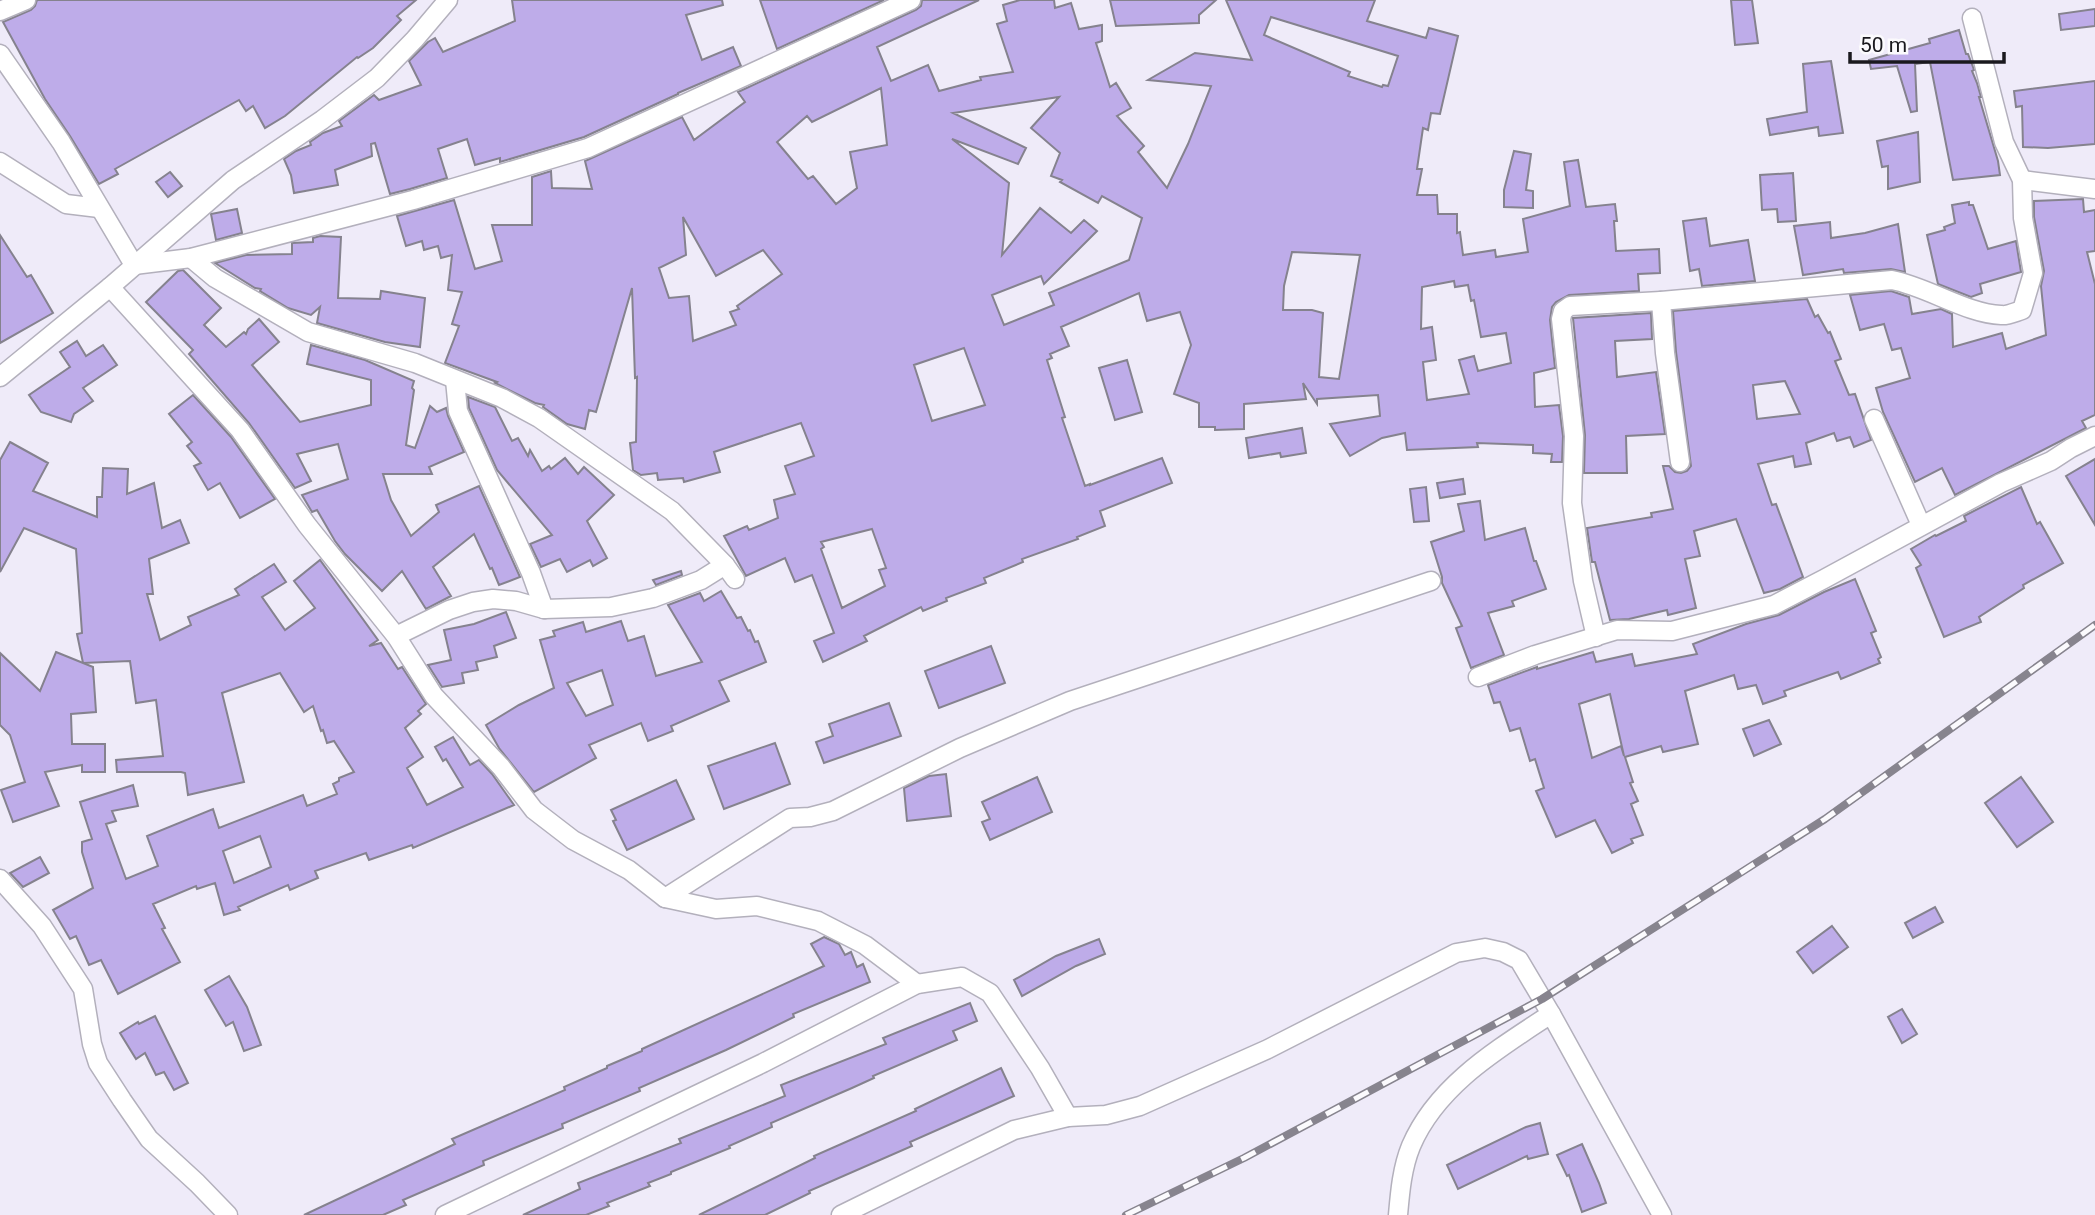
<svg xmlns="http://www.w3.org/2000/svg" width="2095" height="1215" viewBox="0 0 2095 1215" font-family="Roboto,sans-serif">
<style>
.building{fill:#beace9;stroke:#85828e;stroke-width:2;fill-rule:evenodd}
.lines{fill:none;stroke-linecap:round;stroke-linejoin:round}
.street-casing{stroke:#b3b0bc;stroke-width:21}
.street{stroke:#fff;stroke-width:18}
.rail-casing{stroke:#87848e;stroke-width:8}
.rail{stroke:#fbfafd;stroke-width:5;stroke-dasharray:16;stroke-linecap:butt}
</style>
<rect width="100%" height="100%" fill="#efebf9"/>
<g class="building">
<polygon points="37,0 416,0 397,16 401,20 373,48 358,58 357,57 285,116 265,128 253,106 246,111 239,100 115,169 118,174 99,184 70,136 45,99 3,22 31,10 35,6"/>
<polygon points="512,0 722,0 723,5 686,15 702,60 733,47 741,66 678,93 678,94 584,137 500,162 500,158 475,165 467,139 438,149 447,178 410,189 390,194 375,143 371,144 372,156 335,170 338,185 294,193 291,175 284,159 296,151 311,145 310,142 323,133 342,126 339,121 374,95 379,100 421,85 409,61 428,42 435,38 443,52 515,21"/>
<polygon points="760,0 884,0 777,49"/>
<path d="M922 0H979L877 47 891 81 928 65 939 91 981 80 980 77 1013 72 997 24 1007 21 1003 5 1020 0H1054L1055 8 1071 3 1079 29 1102 25V41L1096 43 1110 87 1116 83 1131 108 1117 116 1144 146 1138 152 1167 188 1188 144 1211 86 1148 80 1195 53 1252 60 1226 0H1375L1367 21 1426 38 1429 28 1458 36 1440 114 1431 113 1428 130 1423 128 1417 169H1422L1417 195H1437L1438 214H1457V233L1460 232 1463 255 1495 250 1496 257 1528 252 1523 219 1570 206 1564 162 1578 160 1586 207 1615 204 1617 221H1614L1616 251 1659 249 1660 273 1638 274 1639 291 1569 295 1556 302 1552 307 1550 320 1555 368 1534 373 1535 407 1559 405 1563 436 1562 462H1551L1552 454 1533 453V445L1477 443 1478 447 1407 450 1405 433 1382 438 1350 456 1330 424 1380 416 1378 395 1317 399V404L1303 383 1306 399 1244 404V429L1215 430V427H1199V403L1174 394 1191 345 1180 312 1147 321 1139 293 1061 327 1069 346 1050 354 1052 358 1047 360 1065 417 1062 418 1085 486 1090 484V485L1162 458 1172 483 1100 511 1105 526 1077 537 1078 539 1022 559 1023 562 984 578 986 583 946 598 947 601 923 611 921 607 864 636 867 641 823 662 814 641 834 633 812 575 795 582 785 558 746 576 724 536 747 526 749 530 778 518 774 500 795 494 785 466 814 456 801 423 714 452 720 472 684 482 683 478 658 480 657 473 641 475 633 470 630 443 636 442 637 377 635 378 632 288 596 412 589 410 585 429 567 424 543 407 544 405 535 403 495 383 497 382 445 363 459 326 452 324 462 292 448 290 452 255 441 258 438 246 424 250 422 241 406 246 397 216 454 200 475 269 502 261 492 225H532V177L551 171 552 188 592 189 585 161 682 117 694 140 745 102 738 92 916 10 921 6ZM1271 17 1398 56 1388 86 1383 85 1382 87 1348 76 1350 72 1264 35ZM881 88 887 145 850 152 857 188 836 204 813 176 808 179 777 142 807 116 812 122ZM1059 97 1031 128 1060 153 1051 176 1062 180 1060 182 1098 203 1102 196 1142 218 1129 260 1049 293 1054 305 1004 325 992 295 1041 276 1044 284 1097 231 1084 220 1071 233 1040 208 1002 255 1009 183 952 139 1018 164 1026 148 953 113ZM683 217 716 276 763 250 782 274 737 306 739 309 730 312 736 325 693 341 689 296 669 298 659 268 686 255ZM1292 252 1360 255 1339 379 1319 377 1323 313 1312 310H1283L1284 286ZM1454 281 1455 287 1468 285 1471 301 1474 300 1481 337 1506 333 1511 363 1478 371 1474 356 1459 360 1469 394 1427 400 1423 362 1436 360 1432 327 1421 329 1422 287ZM964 348 985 405 932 421 914 365ZM872 529 886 568 879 570 885 586 842 608 821 549 824 547 821 542Z"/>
<polygon points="1110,0 1216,0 1199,15 1199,23 1116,26"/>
<polygon points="1731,0 1752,0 1758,43 1735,45"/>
<polygon points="2095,9 2095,26 2061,30 2059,14"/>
<polygon points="1959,30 1966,54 1968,54 1973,67 1974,70 1972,71 1977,83 1981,97 1979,97 1998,161 2000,175 1953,180 1930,62 1915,64 1917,111 1911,112 1897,66 1871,69 1869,60 1930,43 1929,39"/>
<polygon points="1831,61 1843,133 1819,136 1818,127 1770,135 1767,119 1807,112 1803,64"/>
<polygon points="2095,81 2095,144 2048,148 2023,147 2022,106 2016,107 2014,91"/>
<polygon points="1918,132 1920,182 1888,189 1888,166 1882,167 1877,141"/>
<polygon points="1514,151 1531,154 1526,190 1533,191 1533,208 1504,207 1504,190"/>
<polygon points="170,172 182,186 168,197 156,182"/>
<polygon points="1793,173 1796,221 1778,222 1777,209 1762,210 1760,175"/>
<polygon points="2083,199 2084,212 2095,210 2095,251 2087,252 2095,284 2095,415 2082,421 2086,428 1955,495 1942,468 1915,482 1883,412 1876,388 1910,378 1901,348 1892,350 1884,324 1860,330 1850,295 1891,291 1909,297 1912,314 1941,309 1952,314 1953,347 2002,333 2006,349 2046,335 2041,286 2044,271 2034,217 2034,201"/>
<polygon points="1969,202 1969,205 1973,205 1988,249 2016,241 2021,272 1980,284 1982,293 1971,297 1938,284 1927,235 1945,230 1944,227 1955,223 1952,205"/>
<polygon points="237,209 242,233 216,240 211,214"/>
<polygon points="1706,218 1710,246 1748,240 1755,281 1702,286 1699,269 1690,271 1683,221"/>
<polygon points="1830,222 1831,238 1865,233 1898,224 1905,272 1891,269 1844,273 1843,269 1803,275 1794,226"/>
<polygon points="0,235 27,277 31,275 53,313 0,343"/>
<polygon points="320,236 341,237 338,298 380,299 381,291 425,298 420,347 385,342 317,323 320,307 311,315 288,308 260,291 261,289 255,288 215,263 246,255 292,254 292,243 313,242 313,238"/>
<polygon points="183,270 221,308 204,325 226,347 244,332 246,334 248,329 259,319 279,342 252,365 300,422 371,405 371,380 307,364 311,345 365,360 414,381 412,388 414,390 406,445 415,448 430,406 437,412 446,408 448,416 464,452 429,467 432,474 383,474 391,500 411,536 439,512 436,505 479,486 520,577 499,585 492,568 490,569 474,534 433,567 451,596 426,609 402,571 382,591 345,554 335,541 317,510 312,512 302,495 348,479 338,444 297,454 311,481 295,488 249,423 189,354 193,350 146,302 178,271"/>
<path d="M1807 299 1815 317 1818 315 1828 333 1830 332 1841 359 1835 361 1849 395 1855 394 1871 440 1854 447 1850 437 1837 441 1834 433 1806 443 1811 464 1795 467 1793 456 1758 464 1772 505 1776 504 1803 577 1780 589 1764 593 1736 519 1694 531 1700 556 1685 559 1696 608 1668 615 1667 610 1629 619 1610 620 1595 562H1592L1587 528 1652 517 1651 513 1673 509 1663 466H1669L1675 472 1681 473 1687 471 1691 466 1676 352 1673 311ZM1785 381 1800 414 1757 419 1753 385Z"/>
<polygon points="1651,313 1652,339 1615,341 1617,377 1656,372 1665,434 1626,436 1627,473 1584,473 1585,435 1573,318"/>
<polygon points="77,341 86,356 103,345 117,365 83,388 93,401 74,414 71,422 41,412 29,395 70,367 60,352"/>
<polygon points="1127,360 1142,412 1115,420 1099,368"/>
<polygon points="193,395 231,437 275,499 240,518 220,483 208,490 194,466 201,463 187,446 192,442 169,414"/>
<polygon points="468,397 495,407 512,441 518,438 528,456 530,450 542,471 549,466 551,469 565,458 578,474 584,467 614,495 587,521 607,558 593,566 590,560 567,572 560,559 541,567 530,544 552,535 497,470 469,408"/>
<polygon points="1302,428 1306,453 1281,457 1280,453 1249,458 1246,438"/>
<path d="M10 442 48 463 33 491 97 517V497H102L103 468 128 469 127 494 154 483 162 528 180 520 189 543 149 559 153 594H147L160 640 191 625 188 617 239 595 235 589 274 564 286 582 262 597 285 630 315 608 294 581 320 560 378 640 369 646 381 643 398 669 402 667 426 704 418 711 421 714 405 728 423 757 407 768 427 805 463 787 446 759 443 761 435 747 453 737 470 765 479 760 492 774 514 805 413 848 412 845 369 860 366 853 315 871 318 878 290 890 288 885 238 907 240 910 224 915 215 883 197 889 196 886 153 904 165 928 162 929 180 962 118 994 101 960 89 965 76 936 70 939 53 910 93 888 82 852V842L92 839 80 802 133 785 138 806 112 811 116 821 106 824 126 879 158 866 147 836 213 809 219 828 303 795 307 806 337 794 333 784 339 781V778L354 772 334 741 327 743 323 730 321 731 313 706 304 712 280 673 222 693 244 782 188 795 185 773 181 772H117L116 760 163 756 156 700 136 703 130 661 83 663 77 634 82 633 76 549 24 528 0 572V460ZM260 836 271 867 234 883 223 851Z"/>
<polygon points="2095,459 2095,525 2066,476"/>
<polygon points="1463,479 1465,494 1440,498 1437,483"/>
<polygon points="1426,487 1429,521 1414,522 1410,489"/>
<polygon points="2021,487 2037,524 2040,522 2063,563 2023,585 2024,588 1979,617 1981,622 1944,637 1916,568 1921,565 1911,549 1935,535 1936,536 1966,521 1964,516"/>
<polygon points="1480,501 1485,540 1525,528 1534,561 1536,561 1546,589 1512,601 1514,606 1488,613 1504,655 1471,668 1456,628 1462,626 1442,583 1442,577 1431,542 1464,531 1458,504"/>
<polygon points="681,571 682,575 656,585 653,580"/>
<path d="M1855 579 1876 631 1871 633 1881 657 1878 659 1880 663 1841 679 1838 672 1784 691 1786 696 1763 704 1756 685 1738 689 1734 675 1685 691 1698 744 1663 752 1661 746 1625 757 1633 782 1630 783 1638 801 1631 804 1643 835 1631 839 1633 843 1612 853 1595 820 1556 837 1536 791 1544 788 1535 759 1530 761 1520 728 1510 731 1500 702 1494 703 1488 685 1537 667V669L1593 652 1596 662 1632 654 1635 666 1697 654 1693 644 1746 624 1779 615 1824 592ZM1610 694 1624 756 1621 746 1592 758 1579 704Z"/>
<path d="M721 591 737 618 741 617 748 631 750 630 755 642 758 641 766 662 719 681 729 701 671 726 673 731 648 741 641 723 589 745 596 758 534 792 499 748 486 725 519 705 554 688 540 640 555 636 553 631 583 622 586 632 621 621 628 641 644 636 656 676 702 662 668 605 700 593 704 601ZM602 670 613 705 586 716 567 683Z"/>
<polygon points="506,612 516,638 494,646 497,657 476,662 478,670 462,673 464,683 442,687 428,665 451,660 444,630 474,624"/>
<polygon points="991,646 1005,683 939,708 925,671"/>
<polygon points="56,652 93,667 96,712 71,714 72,744 105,744 105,772 82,772 82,765 45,772 59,806 13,822 1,790 25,782 10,735 0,725 0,653 40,691"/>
<polygon points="889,703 901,736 824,763 816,742 833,736 829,724"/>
<polygon points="1769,720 1781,744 1754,756 1743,729"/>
<polygon points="775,743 790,784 724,809 708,766"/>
<polygon points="946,774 951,816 907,821 904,788 929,776"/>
<polygon points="1037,777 1052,812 990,840 982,822 990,819 982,802"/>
<polygon points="2021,777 2053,822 2017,847 1985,803"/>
<polygon points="676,780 694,819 627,850 613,821 616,820 611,810"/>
<polygon points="40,857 49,873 23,887 10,873"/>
<polygon points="1935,907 1943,922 1913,938 1905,923"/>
<polygon points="1832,926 1848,947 1813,973 1797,952"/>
<polygon points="824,937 839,944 845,955 851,952 857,967 863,964 870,982 793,1014 794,1017 726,1050 639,1088 640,1091 562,1124 563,1128 483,1161 484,1165 403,1200 406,1205 383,1215 304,1215 455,1144 452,1139 565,1090 564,1087 607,1068 607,1066 642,1051 642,1049 824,966 811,944"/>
<polygon points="1099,939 1105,954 1076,966 1022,996 1014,980 1056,956"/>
<polygon points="229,976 247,1007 261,1045 244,1051 233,1022 226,1026 205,990"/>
<polygon points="970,1003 977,1021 953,1031 957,1040 873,1076 874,1078 852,1088 771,1123 772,1127 729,1146 730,1148 671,1172 671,1174 648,1183 650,1186 607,1203 609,1206 586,1215 523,1215 580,1189 578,1183 681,1143 679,1139 785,1096 781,1085 886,1044 883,1038"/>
<polygon points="1902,1009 1917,1034 1902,1043 1888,1017"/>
<polygon points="155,1016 188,1083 174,1090 164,1072 156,1075 145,1053 136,1059 120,1033 138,1022 139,1024"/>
<polygon points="1001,1068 1014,1096 910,1142 912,1146 809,1191 810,1193 765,1215 699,1215 815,1158 814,1156 916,1111 915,1109"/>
<polygon points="1540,1123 1548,1154 1528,1159 1527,1156 1458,1189 1447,1165 1526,1127"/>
<polygon points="1582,1144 1599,1183 1606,1203 1582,1212 1569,1175 1567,1176 1557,1155"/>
</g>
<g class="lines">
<defs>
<g id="street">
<polyline points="0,11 26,0"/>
<polyline points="0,54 61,142 134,265"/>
<polyline points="0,162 66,204 99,208"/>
<polyline points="2022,180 2095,189"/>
<polyline points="191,258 215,278 308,332 415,363 502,398 539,418 672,511 725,565 735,579"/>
<polyline points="134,265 191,258 413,200 588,148 911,0"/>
<polyline points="110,287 240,430 307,525 396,636 434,696 501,767 534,810 573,840 629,870 665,898 716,909 757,906 818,921 865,945 917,984"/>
<polyline points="0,377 110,287 233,180 322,120 377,78 415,39 448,0"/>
<polyline points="455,380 458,411 531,573 544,609"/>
<polyline points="1874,419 1921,525"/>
<path d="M1680 462 1665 353 1661 301 1892 280C1928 287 1967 314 2001 315 2008 316 2015 312 2022 310L2033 273 2023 218 2022 180 2004 142 1972 18"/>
<polyline points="396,636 449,610 473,602 493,599 516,601 544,609 611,607 653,598 701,580 725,565"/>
<polyline points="1596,637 1583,581 1572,503 1574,436 1561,319 1563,311 1570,306 1661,301"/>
<polyline points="1478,677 1535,655 1617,630 1672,631 1774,605 1824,579 2001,483 2051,461 2071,448 2095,436"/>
<polyline points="0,879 42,926 83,989 92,1044 98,1063 122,1100 149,1139 197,1183 228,1215"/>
<polyline points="665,898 790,818 810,817 833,811 960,748 1070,701 1431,581"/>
<polyline points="445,1215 763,1063 917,984 962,977 990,993 1040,1068 1068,1117"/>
<polyline points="841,1215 1014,1130 1068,1117 1106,1115 1140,1106 1268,1049 1456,953 1485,948 1503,952 1519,960 1551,1014 1662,1215"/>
<path d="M1398 1215C1400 1192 1402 1168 1411 1146 1437 1085 1498 1049 1551 1014"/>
</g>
</defs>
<use href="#street" class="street-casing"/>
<use href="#street" class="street"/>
<defs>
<polyline id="rail" points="1126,1215 1244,1158 1542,999 1825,819 2095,625"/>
</defs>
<use href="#rail" class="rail-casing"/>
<use href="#rail" class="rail"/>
</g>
<path d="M1850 52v10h154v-10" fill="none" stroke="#1a191e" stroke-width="3.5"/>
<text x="1860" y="52" font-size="21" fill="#1a191e" stroke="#fbfafd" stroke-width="5" paint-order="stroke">50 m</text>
</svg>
